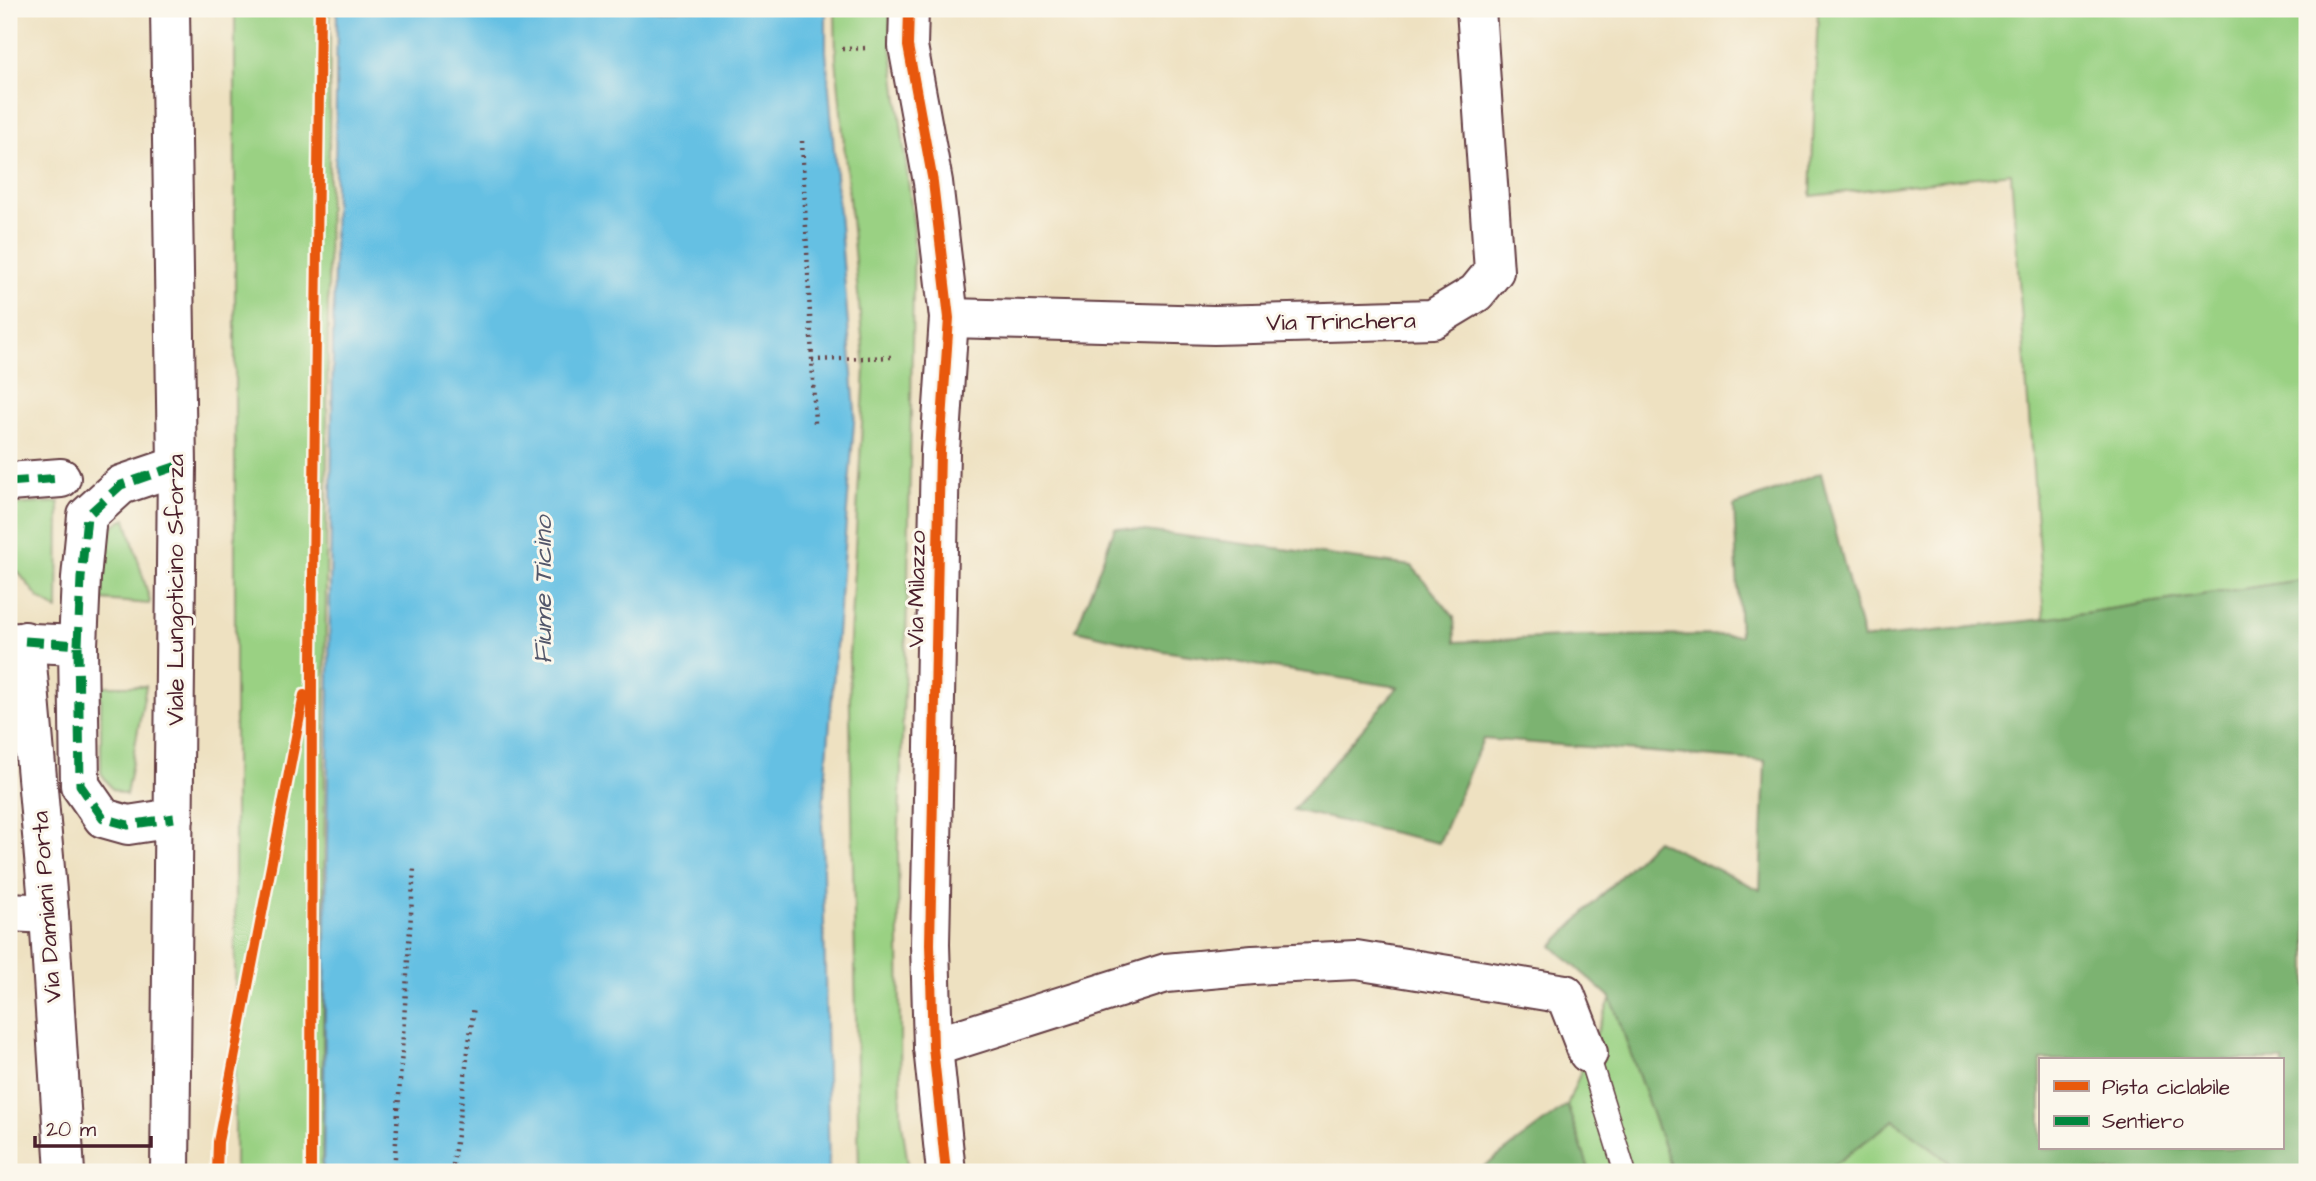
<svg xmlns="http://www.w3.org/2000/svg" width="2316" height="1181" viewBox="0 0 2316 1181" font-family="'Architects Daughter',sans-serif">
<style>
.green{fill:#9ad183;stroke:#727857;stroke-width:2}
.forest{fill:#7bb371;stroke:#62694e;stroke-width:2;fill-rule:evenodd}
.water{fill:#65c0e3;stroke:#587087;stroke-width:2}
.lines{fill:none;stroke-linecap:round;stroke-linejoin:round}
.lane-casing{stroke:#633c42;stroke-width:24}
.street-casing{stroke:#633c42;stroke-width:42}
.secondary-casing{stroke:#633c42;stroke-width:42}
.path{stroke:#633c42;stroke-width:4.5;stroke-dasharray:2 5;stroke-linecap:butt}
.lane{stroke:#fff;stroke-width:21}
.street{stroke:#fff;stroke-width:38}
.secondary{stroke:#fff;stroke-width:38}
.quiet{stroke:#00873e;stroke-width:9;stroke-dasharray:18 9;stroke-linecap:butt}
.cycleway-casing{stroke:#fbf7ec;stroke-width:15}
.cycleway{stroke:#e8590c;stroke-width:10}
.labels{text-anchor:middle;stroke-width:6;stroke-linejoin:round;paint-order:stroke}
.street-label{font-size:24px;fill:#4a1f2b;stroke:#fbf7ec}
.water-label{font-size:26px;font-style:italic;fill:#53576b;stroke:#fbf7ec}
</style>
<rect width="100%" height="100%" fill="#fbf7ec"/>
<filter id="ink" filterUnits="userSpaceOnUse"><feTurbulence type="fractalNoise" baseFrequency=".0143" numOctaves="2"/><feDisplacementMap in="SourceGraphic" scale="14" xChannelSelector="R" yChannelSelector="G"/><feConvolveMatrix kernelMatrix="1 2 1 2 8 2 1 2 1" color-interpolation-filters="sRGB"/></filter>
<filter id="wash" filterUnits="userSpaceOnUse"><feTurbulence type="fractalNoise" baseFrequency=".00686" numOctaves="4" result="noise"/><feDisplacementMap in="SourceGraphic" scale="28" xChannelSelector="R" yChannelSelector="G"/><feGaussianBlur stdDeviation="1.57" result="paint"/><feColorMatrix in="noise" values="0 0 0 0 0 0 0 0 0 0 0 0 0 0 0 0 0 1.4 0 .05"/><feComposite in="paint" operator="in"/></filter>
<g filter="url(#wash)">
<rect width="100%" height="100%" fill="#eee1c1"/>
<g class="green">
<polygon points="235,9 330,9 322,1172 235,1172"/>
<polygon points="835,9 890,9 890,36 914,228 908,581 898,851 901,1115 909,1172 859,1172 849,657 865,369 836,58"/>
<polygon points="1818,9 2307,9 2307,579 2044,619 2011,173 1811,196"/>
<polygon points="59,502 58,610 39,598 9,561 9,505"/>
<polygon points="126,519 150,601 149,604 102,600 103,536 115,524"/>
<polygon points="101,686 146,686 126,795 112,789 101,773"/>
<polygon points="1611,998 1673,1172 1590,1172 1567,1105"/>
<polygon points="1894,1120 1962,1172 1824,1172"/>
</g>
<g class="forest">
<path d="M1821 473 1863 639 2044 619 2307 579V1172H1962L1894 1120 1824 1172H1673L1611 998 1552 946 1656 840 1760 890 1765 761 1483 739 1439 843 1293 810 1398 687 1163 651 1076 630 1115 527 1412 566 1454 617 1455 642 1583 636 1740 635 1734 506ZM2041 1060H2283V1148H2041Z"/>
<polygon points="1567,1105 1590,1172 1477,1172"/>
</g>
<polygon class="water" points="337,9 826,9 826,51 855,411 822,821 829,1172 323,1172"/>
</g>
<g filter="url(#ink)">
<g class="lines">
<defs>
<polyline id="lane" points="1588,1053 1625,1172"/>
<g id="street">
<polyline points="909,9 908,46 933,182 949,318 940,451 930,944 933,1047 946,1172"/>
<polyline points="949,318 1214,325 1433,319 1476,293 1494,271 1476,9"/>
<polyline points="9,482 61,478"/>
<polyline points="25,641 49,914 65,1172"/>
<polyline points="9,642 78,645 80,785 103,818 128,825 174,818"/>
<polyline points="78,645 81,578 87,516 121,485 177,466"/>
<polyline points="9,912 49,914"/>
<polyline points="933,1047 1166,973 1253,965 1356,960 1565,994 1588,1053"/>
</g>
<polyline id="secondary" points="170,1172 177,466 170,9"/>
</defs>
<use href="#lane" class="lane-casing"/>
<use href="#street" class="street-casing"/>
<use href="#secondary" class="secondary-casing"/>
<g class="path">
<polyline points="842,49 868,48"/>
<polyline points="802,141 815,424"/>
<polyline points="812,360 892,357"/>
<polyline points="217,1172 218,1142 286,780 310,668"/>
<polyline points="311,1172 312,657 320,9"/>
<polyline points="394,1172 414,868"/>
<polyline points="452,1172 474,1006"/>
</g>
<use href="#lane" class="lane"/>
<use href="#street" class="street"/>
<use href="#secondary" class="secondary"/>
<g class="quiet">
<polyline points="9,482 61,478"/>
<polyline points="25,641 78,645 80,785 103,818 128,825 174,818"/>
<polyline points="78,645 81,578 87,516 121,485 177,466"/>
</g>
<defs>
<g id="cycleway">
<polyline points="909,9 908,46 933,182 949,318 940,451 930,944 933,1047 946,1172"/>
<polyline points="217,1172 218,1142 304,695"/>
<polyline points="311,1172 312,657 320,9"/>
</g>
</defs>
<use href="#cycleway" class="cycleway-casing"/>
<use href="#cycleway" class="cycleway"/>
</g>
</g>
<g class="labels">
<g class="street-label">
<text transform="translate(1341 321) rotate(-1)" y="8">Via Trinchera</text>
<text transform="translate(916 589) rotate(-89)" y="8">Via Milazzo</text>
<text transform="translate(175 590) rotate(-90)" y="8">Viale Lungoticino Sforza</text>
<text transform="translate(46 907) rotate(-94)" y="8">Via Damiani Porta</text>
</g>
<g class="water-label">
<text transform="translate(542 590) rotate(-90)" y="9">Fiume Ticino</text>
</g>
</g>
<rect width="2316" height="1181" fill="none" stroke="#fbf7ec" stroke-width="35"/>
<rect x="2039" y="1058" width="245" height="91" fill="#fbf7ec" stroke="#b4a19f" stroke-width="2"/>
<rect x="2054" y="1081" width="35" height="10" fill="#e8590c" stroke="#b4a19f" stroke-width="2"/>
<text x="2102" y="1094" font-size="21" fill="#4a1f2b">Pista ciclabile</text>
<rect x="2054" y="1116" width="35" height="10" fill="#00873e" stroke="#b4a19f" stroke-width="2"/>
<text x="2102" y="1128" font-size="21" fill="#4a1f2b">Sentiero</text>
<path d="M35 1136v10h116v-10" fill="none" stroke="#4a1f2b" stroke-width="3.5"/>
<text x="46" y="1136" font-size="21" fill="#4a1f2b" stroke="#fbf7ec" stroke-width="5" paint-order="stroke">20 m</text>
</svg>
